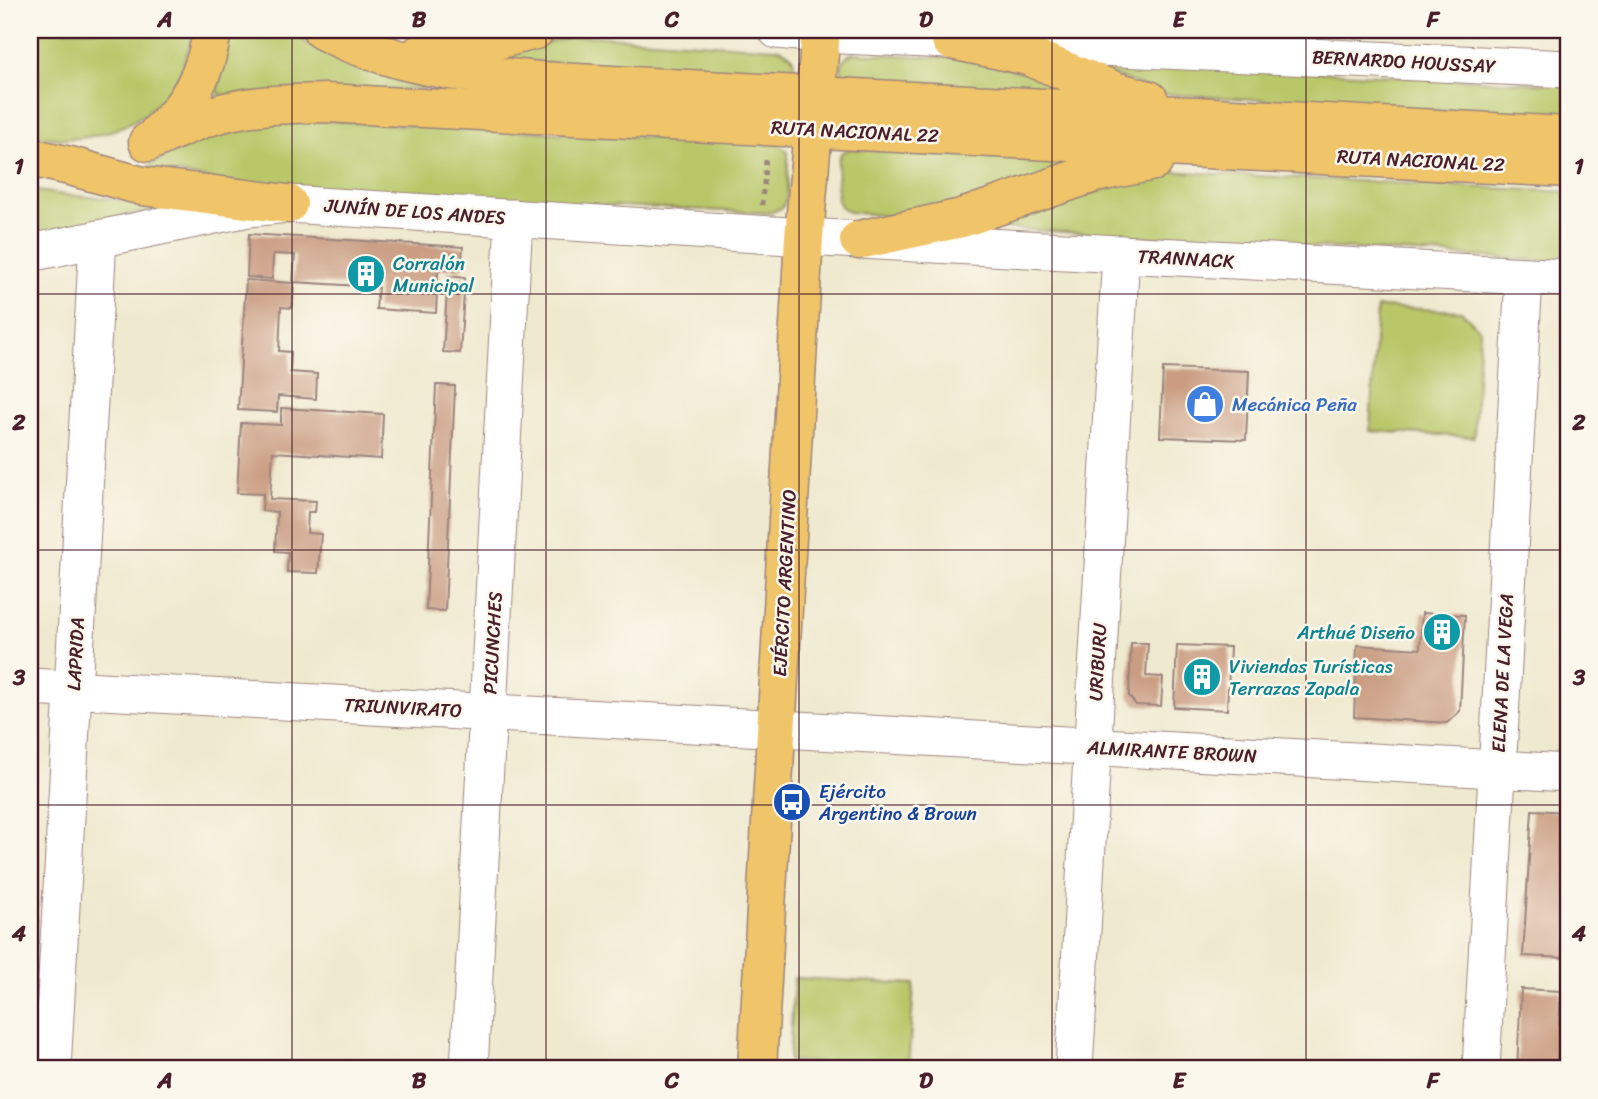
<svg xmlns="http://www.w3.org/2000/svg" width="1598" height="1099" viewBox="0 0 1598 1099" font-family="Sriracha,sans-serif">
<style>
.green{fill:#b9c769;stroke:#82734a;stroke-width:2}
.building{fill:#ca9d82}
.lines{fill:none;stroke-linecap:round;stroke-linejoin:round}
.minor-casing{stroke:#9c847d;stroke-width:39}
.major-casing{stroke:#9c847d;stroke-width:41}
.path{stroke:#9c847d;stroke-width:4.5;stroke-dasharray:5 5;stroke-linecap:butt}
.minor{stroke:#fff;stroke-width:37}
.major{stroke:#f0c469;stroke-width:38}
.grid{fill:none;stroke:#4a1f2b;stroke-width:2;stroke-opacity:0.55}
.labels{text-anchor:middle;stroke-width:5;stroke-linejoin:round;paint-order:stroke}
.street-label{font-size:19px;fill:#4a1f2b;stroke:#fbf7ec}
.culture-label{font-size:19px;fill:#0d838f;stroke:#fbf7ec;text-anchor:start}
.shop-label{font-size:19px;fill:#366cbe;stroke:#fbf7ec;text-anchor:start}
.transit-label{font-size:19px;fill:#164399;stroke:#fbf7ec;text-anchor:start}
.neatline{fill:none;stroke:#4a1f2b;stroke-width:2.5}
.grid-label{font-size:23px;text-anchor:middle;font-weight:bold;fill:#4a1f2b}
</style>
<rect width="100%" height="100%" fill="#fbf7ec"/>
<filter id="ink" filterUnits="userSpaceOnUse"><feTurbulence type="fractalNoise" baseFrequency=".0143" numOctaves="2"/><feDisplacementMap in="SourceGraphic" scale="14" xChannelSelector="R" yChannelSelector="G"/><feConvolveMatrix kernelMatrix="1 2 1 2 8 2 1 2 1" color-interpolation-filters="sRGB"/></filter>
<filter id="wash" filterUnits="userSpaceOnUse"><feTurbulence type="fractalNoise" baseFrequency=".00686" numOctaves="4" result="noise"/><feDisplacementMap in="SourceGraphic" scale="28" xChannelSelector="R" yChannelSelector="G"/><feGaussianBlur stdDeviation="1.57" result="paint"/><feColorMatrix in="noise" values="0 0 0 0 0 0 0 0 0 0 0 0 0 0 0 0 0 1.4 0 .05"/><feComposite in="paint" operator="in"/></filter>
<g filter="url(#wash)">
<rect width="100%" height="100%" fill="#efe9cf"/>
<g class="green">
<path d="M30 30H193C189 49 184 68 173 85 142 130 81 148 30 134Z"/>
<polygon points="230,30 286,30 327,55 357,68 428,89 224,95 219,94 218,87"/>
<polygon points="377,30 499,30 419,36"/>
<path d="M591 36 775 48C796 52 801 69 783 81L474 58 568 38Z"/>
<path d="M853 53 979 59 1104 97 843 78C839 68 842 57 853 53Z"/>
<polygon points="1069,59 1568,85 1568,118 1164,94"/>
<path d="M290 119 777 144 786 150 788 155 787 197 782 208 769 213 271 190 147 168 151 164C200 137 236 128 290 119Z"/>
<polygon points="850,149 1085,162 1005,194 887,216 849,212 841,207 837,198 838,160 842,152"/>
<polygon points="1163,171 1568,192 1568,262 982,227"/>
<polygon points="30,190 65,195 181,204 30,236"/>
<polygon points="1377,307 1461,311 1480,330 1474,437 1370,431"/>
<polygon points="794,978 914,984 908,1069 789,1061"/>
</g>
<g id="blocks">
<g class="building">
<polygon points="249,234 463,247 461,270 438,269 436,313 376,309 378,287 293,282 295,255 273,254 272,279 247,277"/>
<polygon points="448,276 465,278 460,353 443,352"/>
<polygon points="246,280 294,283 292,308 281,307 279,351 291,352 290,372 317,374 316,399 278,396 277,412 238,410"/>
<polygon points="1163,368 1249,371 1246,440 1160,437"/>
<polygon points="436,385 455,386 445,611 426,610"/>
<polygon points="281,408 383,414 381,459 273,452 270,499 316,501 315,512 308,512 307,533 321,534 318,573 287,572 288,552 275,551 277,512 262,511 263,494 237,493 241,423 281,425"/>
<polygon points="1422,613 1465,615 1460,711 1447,723 1354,717 1357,645 1420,649"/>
<polygon points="1131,643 1148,643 1146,676 1163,677 1161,706 1136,705 1129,696"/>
<polygon points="1177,645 1230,647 1227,710 1174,707"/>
<polygon points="1532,810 1568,812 1568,958 1523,956"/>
<polygon points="1521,989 1561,991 1557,1069 1517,1069"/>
</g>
</g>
</g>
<g filter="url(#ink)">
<use href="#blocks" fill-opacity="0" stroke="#9c847d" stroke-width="2"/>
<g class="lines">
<defs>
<g id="minor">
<polyline points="777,30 821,34 1568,69"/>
<polyline points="30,253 249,208 288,204 804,237 1568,278"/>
<polyline points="30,687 1568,773"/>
<polyline points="52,1069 98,239"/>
<polyline points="469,1069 514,218"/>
<polyline points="1074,1069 1121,254"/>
<polyline points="1481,1069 1524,276"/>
</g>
<g id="major">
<path d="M322 30C390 65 464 74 539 81L1568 136"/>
<polyline points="951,40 1028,56 1115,91 1149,100"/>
<polyline points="421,53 474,46 535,30"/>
<path d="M158 133C189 106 207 71 212 30"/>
<path d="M148 142C171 132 194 120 218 114 253 104 290 104 326 103L1568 168"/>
<polyline points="30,157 70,166 142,186 288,204"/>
<polyline points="859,240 962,218 1094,173 1154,161"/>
<polyline points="757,1069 804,237 821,30"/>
</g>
</defs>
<use href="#minor" class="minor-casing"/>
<use href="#major" class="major-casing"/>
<polyline class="path" points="762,205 766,158"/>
<use href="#minor" class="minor"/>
<use href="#major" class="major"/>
</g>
</g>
<path class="grid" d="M292 30V1069M546 30V1069M799 30V1069M1052 30V1069M1306 30V1069M30 294H1568M30 550H1568M30 805H1568"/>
<defs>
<symbol id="building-disc" viewBox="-11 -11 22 22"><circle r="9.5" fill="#0f9aa8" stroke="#fbf7ec"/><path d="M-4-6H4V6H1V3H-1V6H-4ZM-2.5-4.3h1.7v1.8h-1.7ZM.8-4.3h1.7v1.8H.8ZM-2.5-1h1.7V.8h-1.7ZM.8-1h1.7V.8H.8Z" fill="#fff"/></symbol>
<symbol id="shop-disc" viewBox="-11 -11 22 22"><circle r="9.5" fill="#3f7fe0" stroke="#fbf7ec"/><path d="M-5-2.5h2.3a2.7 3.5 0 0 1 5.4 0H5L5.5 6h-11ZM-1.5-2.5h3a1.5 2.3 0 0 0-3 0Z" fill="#fff"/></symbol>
<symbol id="bus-disc" viewBox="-11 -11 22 22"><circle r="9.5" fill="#1a4fb4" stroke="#fbf7ec"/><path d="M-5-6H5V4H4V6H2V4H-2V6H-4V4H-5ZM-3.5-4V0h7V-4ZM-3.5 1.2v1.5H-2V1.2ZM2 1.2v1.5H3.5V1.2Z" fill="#fff"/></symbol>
</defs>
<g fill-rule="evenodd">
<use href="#building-disc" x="344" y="252" width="44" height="44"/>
<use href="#shop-disc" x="1183" y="382" width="44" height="44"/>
<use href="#building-disc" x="1420" y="610" width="44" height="44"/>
<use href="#building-disc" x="1180" y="655" width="44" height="44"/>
<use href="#bus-disc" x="770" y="780" width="44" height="44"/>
</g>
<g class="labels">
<g class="street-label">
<text transform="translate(1404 61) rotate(3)" y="7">BERNARDO HOUSSAY</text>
<text transform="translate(855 131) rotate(3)" y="7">RUTA NACIONAL 22</text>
<text transform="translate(1421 160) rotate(3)" y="7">RUTA NACIONAL 22</text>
<text transform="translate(415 211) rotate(4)" y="7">JUNÍN DE LOS ANDES</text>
<text transform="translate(1186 258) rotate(3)" y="7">TRANNACK</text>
<text transform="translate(784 583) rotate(-87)" y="7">EJÉRCITO ARGENTINO</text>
<text transform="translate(492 643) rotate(-87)" y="7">PICUNCHES</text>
<text transform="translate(75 654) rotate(-87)" y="7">LAPRIDA</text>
<text transform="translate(1097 662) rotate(-87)" y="7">URIBURU</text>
<text transform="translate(1502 673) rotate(-87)" y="7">ELENA DE LA VEGA</text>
<text transform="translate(403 707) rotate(3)" y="7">TRIUNVIRATO</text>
<text transform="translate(1172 751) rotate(3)" y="7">ALMIRANTE BROWN</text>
</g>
<g class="culture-label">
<text x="393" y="270">Corralón<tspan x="393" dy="22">Municipal</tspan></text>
<text x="1415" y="639" text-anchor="end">Arthué Diseño</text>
<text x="1229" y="673">Viviendas Turísticas<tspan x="1229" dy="22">Terrazas Zapala</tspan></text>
</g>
<g class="shop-label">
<text x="1232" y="411">Mecánica Peña</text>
</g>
<g class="transit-label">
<text x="819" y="798">Ejército<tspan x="819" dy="22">Argentino &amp; Brown</tspan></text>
</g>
</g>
<rect width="1598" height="1099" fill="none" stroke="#fbf7ec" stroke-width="77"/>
<rect x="38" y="38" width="1522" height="1022" class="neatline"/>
<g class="grid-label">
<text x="165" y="27">A</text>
<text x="419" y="27">B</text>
<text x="672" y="27">C</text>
<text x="926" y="27">D</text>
<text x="1179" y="27">E</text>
<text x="1433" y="27">F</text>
<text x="19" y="174">1</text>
<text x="1579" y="174">1</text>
<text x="19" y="430">2</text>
<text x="1579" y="430">2</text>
<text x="19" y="685">3</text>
<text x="1579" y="685">3</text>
<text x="19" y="941">4</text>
<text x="1579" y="941">4</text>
<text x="165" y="1088">A</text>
<text x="419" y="1088">B</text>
<text x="672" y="1088">C</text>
<text x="926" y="1088">D</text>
<text x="1179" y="1088">E</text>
<text x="1433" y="1088">F</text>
</g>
</svg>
